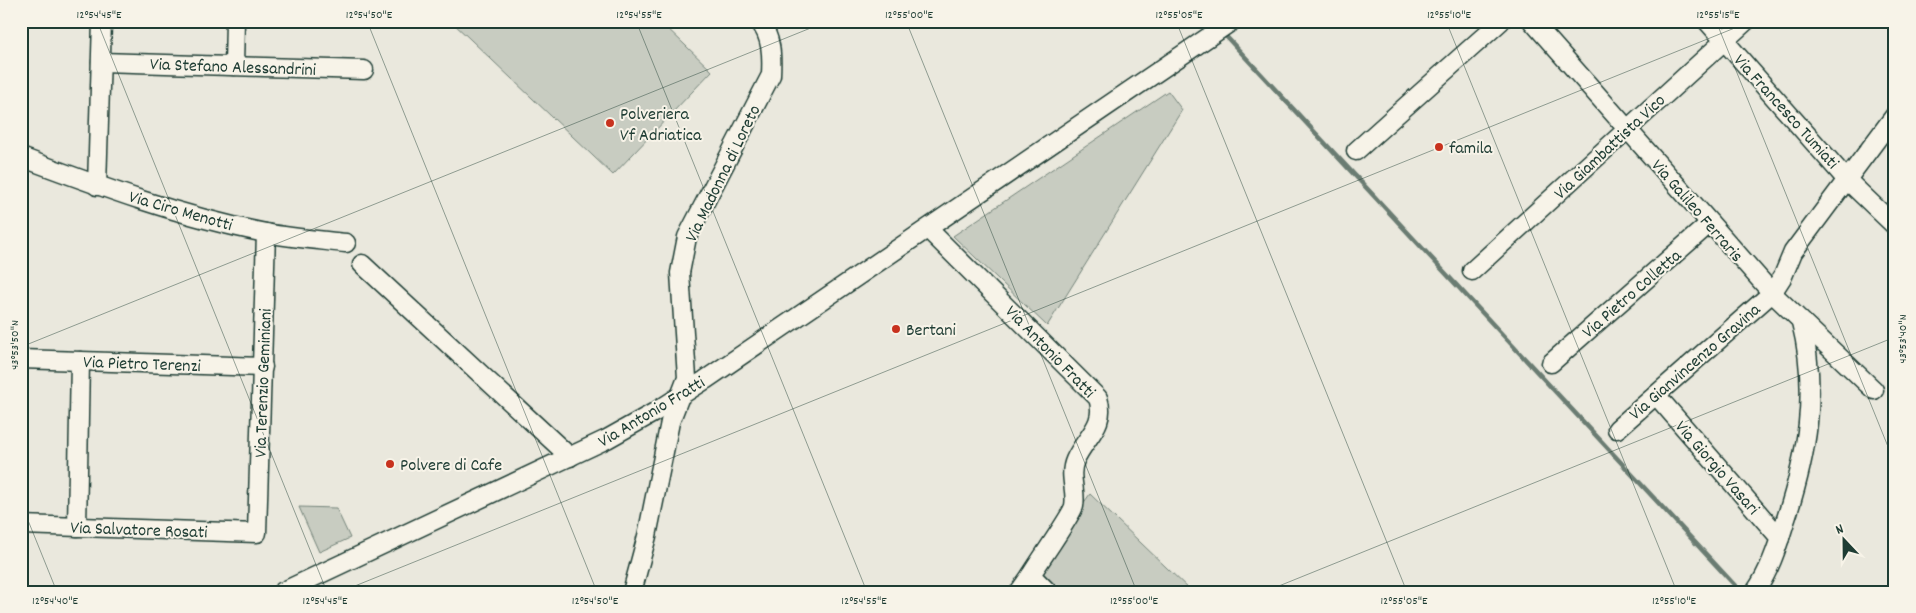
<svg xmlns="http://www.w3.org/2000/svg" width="1916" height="613" viewBox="0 0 1916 613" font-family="Dekko,sans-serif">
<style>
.green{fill:#c8ccc1;stroke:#74847a}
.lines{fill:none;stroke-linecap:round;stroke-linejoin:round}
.stream{stroke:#6a7c72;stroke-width:4.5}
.minor-casing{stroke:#1f3d34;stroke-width:21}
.minor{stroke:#f7f3e8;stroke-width:18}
.ticks{fill:none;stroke:#1f3d34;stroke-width:1;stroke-opacity:0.45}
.poi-dot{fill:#c8321e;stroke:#f7f3e8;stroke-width:2}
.labels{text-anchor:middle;stroke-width:4;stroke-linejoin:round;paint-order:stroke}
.street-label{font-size:18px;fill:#1f3d34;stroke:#f7f3e8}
.poi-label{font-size:18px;fill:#1f3d34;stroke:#f7f3e8;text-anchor:start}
.neatline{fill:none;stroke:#1f3d34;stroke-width:2}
.ticks-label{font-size:12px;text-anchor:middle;fill:#1f3d34}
</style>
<rect width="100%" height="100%" fill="#eae8dd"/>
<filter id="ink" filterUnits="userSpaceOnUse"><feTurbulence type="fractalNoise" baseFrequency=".02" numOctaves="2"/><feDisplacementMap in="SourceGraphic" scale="10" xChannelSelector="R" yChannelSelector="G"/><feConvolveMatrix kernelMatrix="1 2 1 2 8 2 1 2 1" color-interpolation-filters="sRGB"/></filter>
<g filter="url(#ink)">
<g class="green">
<polygon points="451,21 660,21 712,71 613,175"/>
<polygon points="1168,91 1182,110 1047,326 953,236"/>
<polygon points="1090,494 1192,592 1056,592 1040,571 1043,560"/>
<polygon points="299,507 336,508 350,538 319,552"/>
</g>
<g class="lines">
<polyline class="stream" points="1222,32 1741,592"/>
<defs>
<g id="minor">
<polyline points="1532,21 1772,293 1874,390"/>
<polyline points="1707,21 1846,179 1895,226"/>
<polyline points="101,62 364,70"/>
<polyline points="234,66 235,21"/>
<polyline points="1356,151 1501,21"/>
<path d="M21 157C101 187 182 217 266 233 292 238 319 240 346 243"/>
<polyline points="97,186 102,21"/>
<path d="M928 229 1098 398C1107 425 1085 437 1075 460 1068 476 1077 490 1074 506 1072 515 1038 563 1031 575L1048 592"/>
<polyline points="362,264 570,457"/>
<polyline points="1472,271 1746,21"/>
<polyline points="21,359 263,367"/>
<polyline points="1551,363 1710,223"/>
<polyline points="1656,395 1780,538"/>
<polyline points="1617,429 1772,293 1783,276 1793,252 1895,115"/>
<polyline points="21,525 257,533 266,233"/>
<polyline points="77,527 80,361"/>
<polyline points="282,592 607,439 655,412 705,380 1232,21"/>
<path d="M632 592 647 536 670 422 687 378 680 273 687 237 771 75C772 56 772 37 759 21"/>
<polyline points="1019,592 1031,575"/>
<path d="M1755 592C1769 572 1777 548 1784 525 1807 456 1819 393 1801 322"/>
</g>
</defs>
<use href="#minor" class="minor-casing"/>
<use href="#minor" class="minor"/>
</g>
</g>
<path class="ticks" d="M97 21 327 592M367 21 597 592M636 21 867 592M906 21 1137 592M1176 21 1407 592M1446 21 1677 592M1716 21 1895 464M21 347 828 21M21 503 57 592M340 592 1752 21M1264 592 1895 337"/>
<g class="poi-dot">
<circle cx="610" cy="123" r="5"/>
<circle cx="1439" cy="147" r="5"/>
<circle cx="896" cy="329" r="5"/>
<circle cx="390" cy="464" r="5"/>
</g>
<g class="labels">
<g class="street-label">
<text transform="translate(233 66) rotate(2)" y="6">Via Stefano Alessandrini</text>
<text transform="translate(1787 111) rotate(48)" y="6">Via Francesco Tumiati</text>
<text transform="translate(1609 146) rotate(-43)" y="6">Via Giambattista Vico</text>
<text transform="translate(722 173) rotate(-64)" y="6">Via Madonna di Loreto</text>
<text transform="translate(181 210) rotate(16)" y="6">Via Ciro Menotti</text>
<text transform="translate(1698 210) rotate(49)" y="6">Via Galileo Ferraris</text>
<text transform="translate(1631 293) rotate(-41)" y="6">Via Pietro Colletta</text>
<text transform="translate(1051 351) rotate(46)" y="6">Via Antonio Fratti</text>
<text transform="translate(1694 361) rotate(-41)" y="6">Via Gianvincenzo Gravina</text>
<text transform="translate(142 363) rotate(2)" y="6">Via Pietro Terenzi</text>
<text transform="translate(262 383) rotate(-88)" y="6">Via Terenzio Geminiani</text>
<text transform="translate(651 411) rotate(-31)" y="6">Via Antonio Fratti</text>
<text transform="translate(1718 467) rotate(49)" y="6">Via Giorgio Vasari</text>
<text transform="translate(139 529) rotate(2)" y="6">Via Salvatore Rosati</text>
</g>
<g class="poi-label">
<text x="620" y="119">Polveriera<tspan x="620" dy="21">Vf Adriatica</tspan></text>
<text x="1449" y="153">famila</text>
<text x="906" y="335">Bertani</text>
<text x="400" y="470">Polvere di Cafe</text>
</g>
</g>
<rect width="1916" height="613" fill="none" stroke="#f7f3e8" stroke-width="55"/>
<g transform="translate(1844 540) rotate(338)" stroke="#f7f3e8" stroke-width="4" paint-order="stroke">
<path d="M0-4L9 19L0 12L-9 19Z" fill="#1f3d34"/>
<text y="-8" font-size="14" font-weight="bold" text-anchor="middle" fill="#1f3d34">N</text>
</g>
<rect x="28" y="28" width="1860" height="558" class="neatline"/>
<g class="ticks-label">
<text x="99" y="18">12°54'45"E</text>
<text x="369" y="18">12°54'50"E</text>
<text x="639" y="18">12°54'55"E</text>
<text x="909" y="18">12°55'00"E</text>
<text x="1179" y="18">12°55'05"E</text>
<text x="1449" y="18">12°55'10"E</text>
<text x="1718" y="18">12°55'15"E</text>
<text transform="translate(1902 339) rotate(-90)" y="4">43°53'40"N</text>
<text transform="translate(14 345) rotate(-90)" y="4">43°53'50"N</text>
<text x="55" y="604">12°54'40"E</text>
<text x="325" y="604">12°54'45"E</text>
<text x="595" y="604">12°54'50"E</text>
<text x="864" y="604">12°54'55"E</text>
<text x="1134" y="604">12°55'00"E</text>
<text x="1404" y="604">12°55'05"E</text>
<text x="1674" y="604">12°55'10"E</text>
</g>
</svg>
